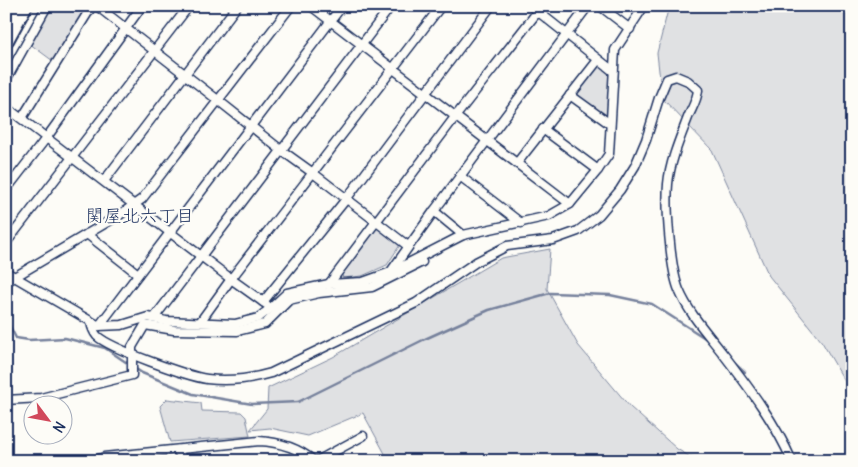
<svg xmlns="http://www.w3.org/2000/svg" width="858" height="467" viewBox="0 0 858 467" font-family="Delius,'Klee One',sans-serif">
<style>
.green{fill:#e0e1e3;stroke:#7e88a0}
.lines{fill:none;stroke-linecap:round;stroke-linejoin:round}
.stream{stroke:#76819c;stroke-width:2.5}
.minor-casing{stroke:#1b2f5e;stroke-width:11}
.motorway-casing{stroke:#1b2f5e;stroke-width:19}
.minor{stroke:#fdfcf7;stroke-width:8}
.motorway{stroke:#fdfcf7;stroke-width:15}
.labels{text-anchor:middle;stroke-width:4.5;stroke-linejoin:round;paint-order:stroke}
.neighbourhood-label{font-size:18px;fill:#1b2f5e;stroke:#fdfcf7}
</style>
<rect width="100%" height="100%" fill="#fdfcf7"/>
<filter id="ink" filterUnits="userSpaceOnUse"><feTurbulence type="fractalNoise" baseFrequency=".02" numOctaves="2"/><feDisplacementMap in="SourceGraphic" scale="10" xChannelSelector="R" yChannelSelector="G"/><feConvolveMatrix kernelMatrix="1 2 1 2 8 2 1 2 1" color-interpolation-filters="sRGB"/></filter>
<g filter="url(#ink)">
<g class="green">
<polygon points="51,6 88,6 53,61 30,44"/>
<polygon points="669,6 852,6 852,390 848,387 822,342 769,276 712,150 662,98 657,53"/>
<polygon points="597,65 601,65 609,72 608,117 597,111 577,94 577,89"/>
<polygon points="378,225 401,242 400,245 387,265 362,276 343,278 341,272"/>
<polygon points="550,249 547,289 578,345 630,407 677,449 697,461 389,461 363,413 308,436 270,428 250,430 267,409 268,388 333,357 501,258"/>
<polygon points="167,399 201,403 202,411 241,412 246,417 250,436 170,442 160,406"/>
</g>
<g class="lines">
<g class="stream">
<polyline points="6,319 16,338 29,340 65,338 105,348 142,373 193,394 252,404 298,402 425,339 489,310 550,293 610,295 652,304 708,340"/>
<polyline points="732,360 745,372"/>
</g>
<defs>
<g id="minor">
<polyline points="97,6 219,101 281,150 313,173 408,246"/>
<polyline points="311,6 570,204"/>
<polyline points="531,6 613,71"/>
<polyline points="600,6 630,29"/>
<polyline points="6,80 47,6"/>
<polyline points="570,95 610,124"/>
<polyline points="6,107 231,279 266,304"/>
<polyline points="22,118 92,6"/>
<polyline points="543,129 598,170"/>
<polyline points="517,163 598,60"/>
<polyline points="460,176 521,223"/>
<polyline points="104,181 237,6"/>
<polyline points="6,190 47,137 142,6"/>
<polyline points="434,211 463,235"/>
<polyline points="87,234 138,274"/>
<polyline points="6,243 189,6"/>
<polyline points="392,270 434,211 588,6"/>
<polyline points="6,272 99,326 122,325 148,317 166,321 235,324 258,318 271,308 287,293 329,284 363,282 391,272 463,235 549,216 570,204 598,170 609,154 615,50 644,6"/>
<polyline points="6,282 121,214 142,199 291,6"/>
<polyline points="329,284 455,117 542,6"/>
<polyline points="263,302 347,198 491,6"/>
<polyline points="154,318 391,6"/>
<path d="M91 322C92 328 93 331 97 336 111 349 187 376 207 379 230 382 250 379 271 373L416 303 476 262 507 246 553 240 578 231 599 215 620 190 635 166 646 140 659 98 667 79 676 76 688 81 698 90C697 100 693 106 689 115 681 136 670 161 668 184 666 207 670 268 679 290 689 314 708 334 724 355 750 389 775 422 792 461"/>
<polyline points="200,322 231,279 441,6"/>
<polyline points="99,326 342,6"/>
<polyline points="6,400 41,398 132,375 132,347 145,325 174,330 237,331 265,324 289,300 319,293 372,287 422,262"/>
<polyline points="177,450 184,461"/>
<path d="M94 461 104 457 259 441C280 442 298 448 314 461"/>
<polyline points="317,461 363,436"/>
</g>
<g id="motorway">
<polyline points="6,13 10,6"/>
<polyline points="6,39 24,6"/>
</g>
</defs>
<use href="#minor" class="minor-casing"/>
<use href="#motorway" class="motorway-casing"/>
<use href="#minor" class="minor"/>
<use href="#motorway" class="motorway"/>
</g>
</g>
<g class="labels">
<g class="neighbourhood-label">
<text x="140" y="222">関屋北六丁目</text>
</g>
</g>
<rect width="858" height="467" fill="none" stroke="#fdfcf7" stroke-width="25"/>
<rect x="12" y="12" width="833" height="442" fill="none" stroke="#1b2f5e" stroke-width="2" filter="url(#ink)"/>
<g transform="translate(48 420) rotate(122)"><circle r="24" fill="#fdfcf7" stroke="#a3aaba"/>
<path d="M0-4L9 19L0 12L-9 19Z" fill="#d1495b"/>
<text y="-8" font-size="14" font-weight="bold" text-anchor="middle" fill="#1b2f5e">N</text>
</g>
</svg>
